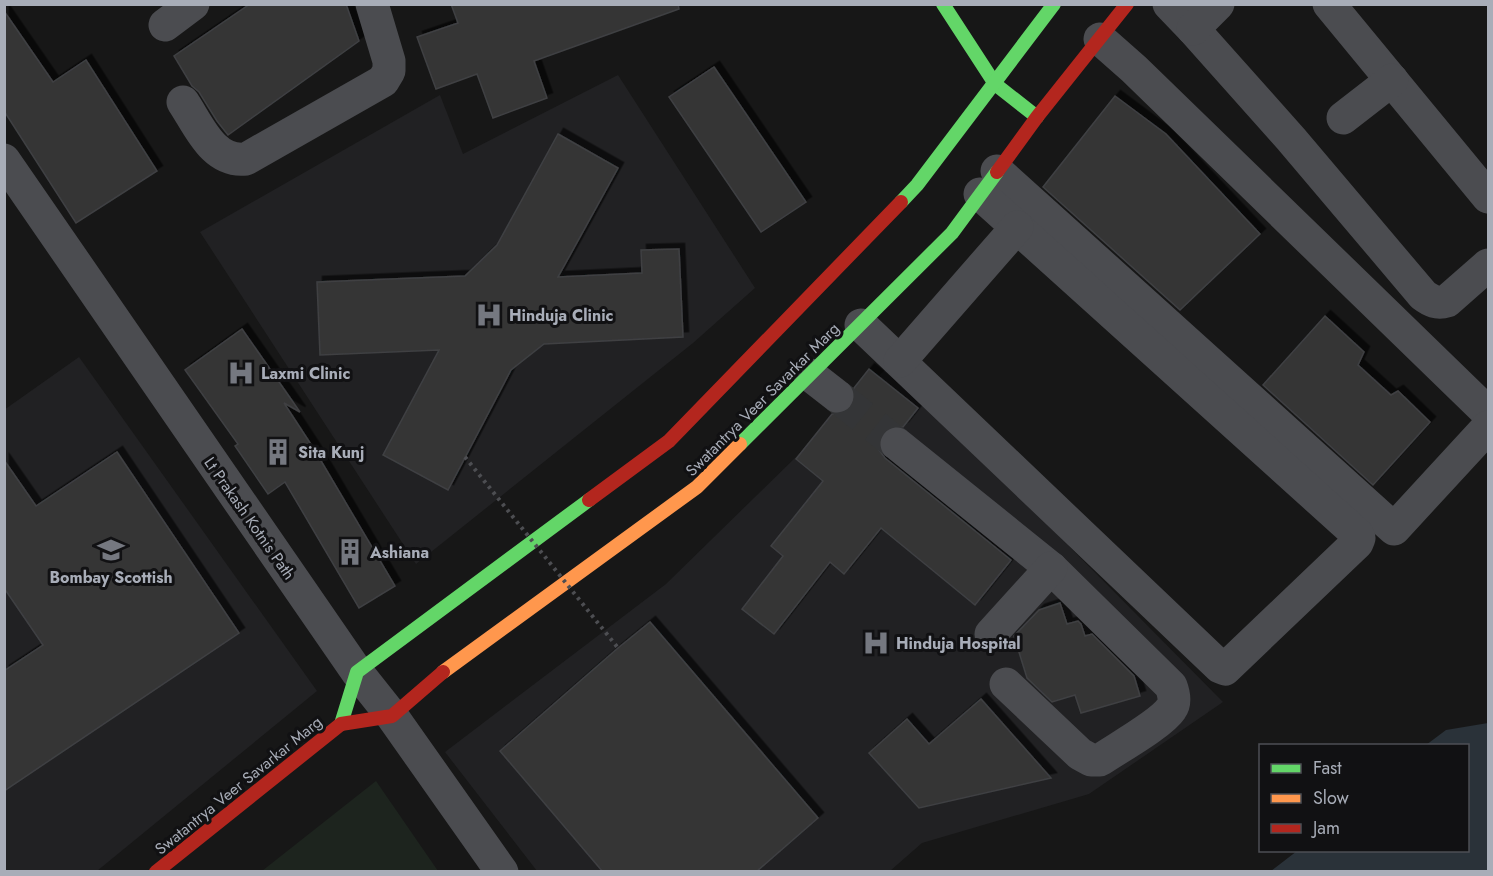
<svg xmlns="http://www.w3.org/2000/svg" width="1493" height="876" viewBox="0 0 1493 876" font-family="Jost,sans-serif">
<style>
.built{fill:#212123}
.green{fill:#1d241e}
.water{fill:#2a3239}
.building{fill:#353536;stroke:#3f4043;stroke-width:1.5;filter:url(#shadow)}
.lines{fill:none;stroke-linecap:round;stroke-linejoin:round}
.street-tunnel{stroke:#343537;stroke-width:33;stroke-dasharray:33 16;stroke-linecap:butt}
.street{stroke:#4b4c50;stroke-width:33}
.fast{stroke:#63d668;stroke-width:14}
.slow{stroke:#ff974d;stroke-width:14}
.jam{stroke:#b3261e;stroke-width:14}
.path-bridge{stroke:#4d4e52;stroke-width:4;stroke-dasharray:3 4.5;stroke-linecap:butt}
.labels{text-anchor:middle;stroke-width:6;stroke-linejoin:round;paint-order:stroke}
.poi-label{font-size:16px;font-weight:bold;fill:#a8adb8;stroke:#111113;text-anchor:start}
.street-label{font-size:16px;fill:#a8adb8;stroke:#111113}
</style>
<defs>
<filter id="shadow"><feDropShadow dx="5.5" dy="-5.5" stdDeviation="0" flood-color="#0009"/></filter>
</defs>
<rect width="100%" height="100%" fill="#171717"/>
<g class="built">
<polygon points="618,75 755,288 693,343 416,564 200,232 440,95 463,154"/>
<polygon points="79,357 317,691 97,871 5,871 4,410"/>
<polygon points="890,365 1223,702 1089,794 922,843 890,871 537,871 445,752 666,584"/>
</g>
<polygon class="green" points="376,781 438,871 262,871"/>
<polygon class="water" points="1488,723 1488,871 1271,871 1297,851 1468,850 1468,746 1426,745 1446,730"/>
<g class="building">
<polygon points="250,4 346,4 359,41 228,135 217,121 199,92 192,86 174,56"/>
<polygon points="451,4 678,4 679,9 534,61 547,98 493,118 477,74 436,89 417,37 458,23"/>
<polygon points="4,11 53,82 86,60 157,171 76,223 4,111"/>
<polygon points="714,67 806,202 761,232 669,97"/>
<polygon points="1115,96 1166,134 1260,234 1180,310 1043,187"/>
<polygon points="558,134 618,168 558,277 642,273 641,250 679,249 683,337 544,344 511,370 448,490 383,455 439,350 320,355 317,282 465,276 497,245"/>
<polygon points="1325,316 1364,352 1358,365 1391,395 1398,391 1430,422 1373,485 1263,385"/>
<polygon points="242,329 300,412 284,403 314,449 395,586 359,608 285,482 268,494 235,446 238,444 185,370"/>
<polygon points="869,369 918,408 903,427 891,426 882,433 878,442 879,450 885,458 1011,560 975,605 881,528 844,574 830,562 774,634 742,609 783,556 771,546 823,481 796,459 832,414 843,414 851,408 856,398 854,388"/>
<polygon points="117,452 239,633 4,791 4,671 43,645 4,588 4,460 36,506"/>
<polygon points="1060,603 1067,624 1078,621 1081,624 1085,636 1092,634 1134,676 1140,696 1081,713 1075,695 1052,702 1027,678 1014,636 1039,610"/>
<polygon points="650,622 818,818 756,872 603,872 500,751 618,648"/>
<polygon points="981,699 1051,778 919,808 869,753 907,719 929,744"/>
</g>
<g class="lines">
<polyline class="street-tunnel" points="837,396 897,444"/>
<g class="street">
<path d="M1169 4 1193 29 1291 139 1423 295C1431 301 1437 304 1447 301L1488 265"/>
<polyline points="1329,4 1488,197"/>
<polyline points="165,25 193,4"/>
<polyline points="1193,29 1218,4"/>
<polyline points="1100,39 1134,69 1488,413"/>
<path d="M183 102C199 126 213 163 246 159L383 81 389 71V61L372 4"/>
<polyline points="1343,118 1392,80"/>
<polyline points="4,160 357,672 392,716 502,872"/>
<polyline points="997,171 1394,529 1488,427"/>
<polyline points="861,325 1220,667 1225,669 1357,543 1359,538 1357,534 980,194"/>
<polyline points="900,361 1017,227"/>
<polyline points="810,375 837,396"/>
<path d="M897 444 1051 568 1171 686C1174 694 1176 702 1171 709 1161 724 1116 749 1100 760H1091L1080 754 1006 684"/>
<polyline points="991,634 1051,568"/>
</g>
<g class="fast">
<polyline points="943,4 995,84 1037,117"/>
<polyline points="901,202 917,185 1054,4"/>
<polyline points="740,444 952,233 997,172"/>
<polyline points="341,724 357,672 589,500"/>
</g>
<polyline class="slow" points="443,672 697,487 740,444"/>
<g class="jam">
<polyline points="997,172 1037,117 1127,4"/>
<polyline points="589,500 669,441 901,202"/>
<polyline points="156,872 341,724 392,716 443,672"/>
</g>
<polyline class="path-bridge" points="465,457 618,648"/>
</g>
<defs>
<symbol id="hospital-bare" viewBox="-9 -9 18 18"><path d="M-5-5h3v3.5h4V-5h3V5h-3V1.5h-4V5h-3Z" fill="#757880" stroke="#111113" stroke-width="2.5" paint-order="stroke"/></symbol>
<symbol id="building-bare" viewBox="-9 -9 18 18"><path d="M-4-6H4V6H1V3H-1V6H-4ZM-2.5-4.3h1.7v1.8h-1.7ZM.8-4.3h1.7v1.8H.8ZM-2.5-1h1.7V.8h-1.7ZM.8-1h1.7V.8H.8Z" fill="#757880" stroke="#111113" stroke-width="2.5" paint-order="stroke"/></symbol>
<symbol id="school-bare" viewBox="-9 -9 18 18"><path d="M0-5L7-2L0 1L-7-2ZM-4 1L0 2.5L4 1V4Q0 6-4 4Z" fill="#757880" stroke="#111113" stroke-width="2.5" paint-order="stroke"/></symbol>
</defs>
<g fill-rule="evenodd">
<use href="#hospital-bare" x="470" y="296" width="38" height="38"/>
<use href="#hospital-bare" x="222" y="354" width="38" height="38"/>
<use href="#building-bare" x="259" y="433" width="38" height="38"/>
<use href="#school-bare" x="92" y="531" width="38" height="38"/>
<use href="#building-bare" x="331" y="533" width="38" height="38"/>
<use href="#hospital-bare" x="857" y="624" width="38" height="38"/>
</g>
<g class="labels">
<g class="poi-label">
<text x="509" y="321">Hinduja Clinic</text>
<text x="261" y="379">Laxmi Clinic</text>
<text x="298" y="458">Sita Kunj</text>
<text x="370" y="558">Ashiana</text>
<text x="111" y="583" text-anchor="middle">Bombay Scottish</text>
<text x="896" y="649">Hinduja Hospital</text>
</g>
<g class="street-label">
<text transform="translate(762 399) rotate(-45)" y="6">Swatantrya Veer Savarkar Marg</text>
<text transform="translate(250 518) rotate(55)" y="6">Lt Prakash Kotnis Path</text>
<text transform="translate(238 785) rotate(-39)" y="6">Swatantrya Veer Savarkar Marg</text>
</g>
</g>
<rect width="1493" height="876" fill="none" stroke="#a8adb8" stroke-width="12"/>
<rect x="1259" y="744" width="210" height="108" fill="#111113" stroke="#4d4f55" stroke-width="1.5"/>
<rect x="1271" y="764" width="30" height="9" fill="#63d668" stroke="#4d4f55" stroke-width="1.5"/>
<text x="1313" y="774" font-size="18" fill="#a8adb8">Fast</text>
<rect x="1271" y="794" width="30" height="9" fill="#ff974d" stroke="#4d4f55" stroke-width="1.5"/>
<text x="1313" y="804" font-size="18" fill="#a8adb8">Slow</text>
<rect x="1271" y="824" width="30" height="9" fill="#b3261e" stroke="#4d4f55" stroke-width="1.5"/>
<text x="1313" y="834" font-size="18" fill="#a8adb8">Jam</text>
</svg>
